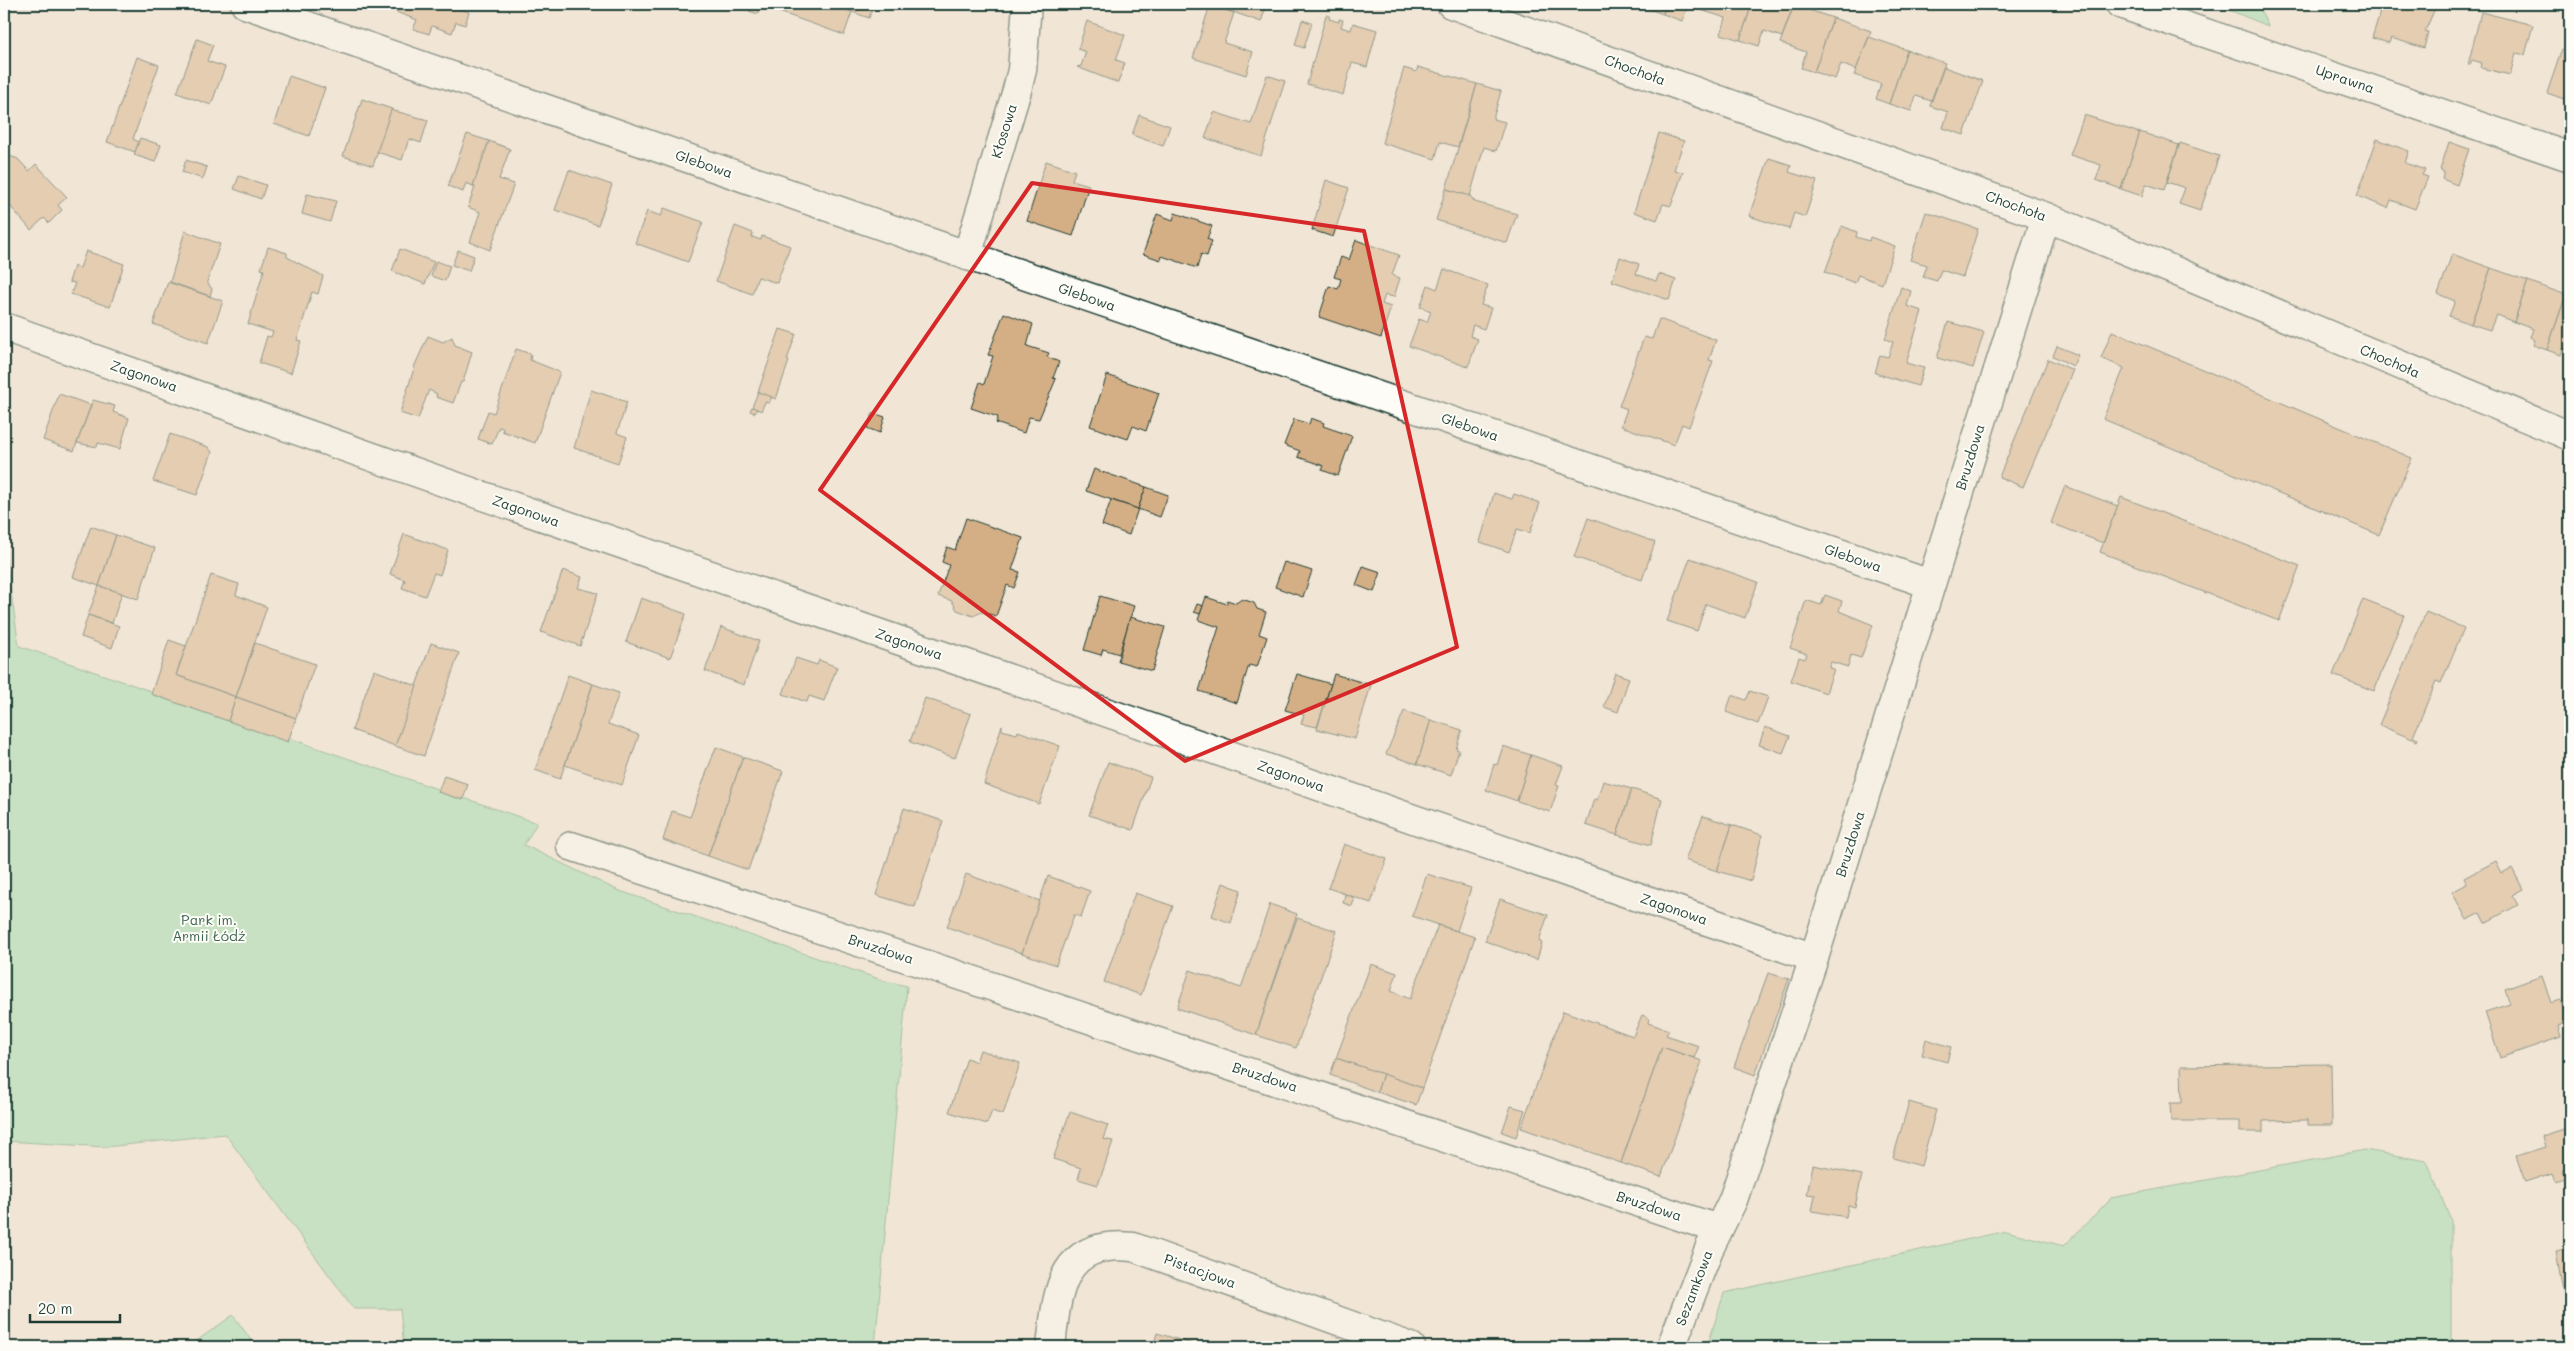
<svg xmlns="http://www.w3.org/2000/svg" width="2574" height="1351" viewBox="0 0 2574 1351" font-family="Mali,sans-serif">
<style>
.green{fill:#94dbaa;stroke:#5a8c6f}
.building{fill:#d4af86;stroke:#1f3d34}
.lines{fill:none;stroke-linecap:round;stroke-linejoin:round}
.street-casing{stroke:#1f3d34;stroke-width:31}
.street{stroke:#fdfcf7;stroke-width:28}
.marked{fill:none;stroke:#d62828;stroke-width:4;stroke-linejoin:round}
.labels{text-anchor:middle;stroke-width:4;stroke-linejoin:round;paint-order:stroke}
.street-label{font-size:14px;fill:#1f3d34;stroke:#fdfcf7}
.park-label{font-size:14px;fill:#3c6452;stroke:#fdfcf7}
</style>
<rect width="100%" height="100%" fill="#f1e5d5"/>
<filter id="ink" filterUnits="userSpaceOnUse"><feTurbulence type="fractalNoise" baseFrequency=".02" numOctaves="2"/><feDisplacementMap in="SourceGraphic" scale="10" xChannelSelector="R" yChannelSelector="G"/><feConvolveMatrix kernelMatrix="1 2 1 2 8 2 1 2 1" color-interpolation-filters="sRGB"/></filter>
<g filter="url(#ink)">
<g class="green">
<polygon points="2214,4 2258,4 2268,26"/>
<polygon points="4,545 19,646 537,823 524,845 617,890 882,980 907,986 875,1347 404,1347 400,1309 354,1309 225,1134 106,1147 4,1141"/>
<polygon points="2365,1150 2427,1161 2451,1221 2451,1347 1707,1347 1724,1293 2006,1231 2064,1246 2111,1198"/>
<polygon points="233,1315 256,1347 188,1347"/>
</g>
<g class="building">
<polygon points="399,4 462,4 460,9 469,12 465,25 456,22 452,33 432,26 429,34 413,29 417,20 396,12"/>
<polygon points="752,4 786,4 782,13 761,5 758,14 749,11"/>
<polygon points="786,4 830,4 852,12 844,35 782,13"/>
<polygon points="830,4 874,4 869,18"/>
<polygon points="1211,4 1267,4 1261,22"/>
<polygon points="1644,4 1666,4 1663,14 1643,7"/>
<polygon points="1666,4 1709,4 1707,12 1688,6 1682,21 1663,14"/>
<polygon points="1709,4 1752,4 1740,40 1721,34 1726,18 1707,12"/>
<polygon points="1752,4 1794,4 1782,37 1764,31 1759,46 1740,40"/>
<polygon points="2380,4 2437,4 2425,31 2428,32 2424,48 2391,38 2389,43 2372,38 2380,12 2377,11"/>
<polygon points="1210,5 1234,13 1224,43 1253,52 1246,75 1193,58"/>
<polygon points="1794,5 1833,18 1814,72 1801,68 1806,52 1780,43"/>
<polygon points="2481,12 2533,25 2525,55 2516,53 2510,75 2481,68 2482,63 2472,60 2470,65 2468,65"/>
<polygon points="1326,15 1330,16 1329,19 1339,22 1339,19 1343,20 1341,27 1351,30 1353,23 1377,30 1367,67 1352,63 1343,95 1307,84"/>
<polygon points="1833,18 1871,31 1856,70 1841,64 1835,79 1814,72"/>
<polygon points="1302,20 1312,23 1304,48 1295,45"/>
<polygon points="1087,21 1125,35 1116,60 1125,63 1118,83 1077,67 1081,66 1086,52 1078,49"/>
<polygon points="1869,37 1907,50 1889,104 1876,99 1881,84 1854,75"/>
<polygon points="197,39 213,45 207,61 225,67 211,105 177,93"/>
<polygon points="2562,49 2570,52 2570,95 2565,94 2564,99 2547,93"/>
<polygon points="1907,50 1945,63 1931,101 1916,96 1911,111 1889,104"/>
<polygon points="137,57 159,65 133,139 139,142 135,152 107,142"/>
<polygon points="1418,67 1477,84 1458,147 1440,142 1435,159 1382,143 1404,68 1416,72"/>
<polygon points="1944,67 1983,81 1964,135 1943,128 1948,112 1930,106"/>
<polygon points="1267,75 1285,81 1261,156 1205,138 1214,112 1251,124"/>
<polygon points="289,76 325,88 309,136 274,124"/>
<polygon points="1477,84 1501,91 1493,119 1505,122 1496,151 1484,147 1470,196 1446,189"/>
<polygon points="362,99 392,109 373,166 343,156"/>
<polygon points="391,110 428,120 421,143 409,139 402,160 377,152"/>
<polygon points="1139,115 1170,126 1163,146 1132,135"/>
<polygon points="2084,115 2140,133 2121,189 2096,180 2101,165 2070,155"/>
<polygon points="2140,132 2179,145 2164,190 2146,184 2142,196 2121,189"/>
<polygon points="1659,133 1684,141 1674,170 1683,172 1671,206 1663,204 1657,220 1634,212"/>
<polygon points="467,134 489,141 473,186 466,183 463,192 448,186"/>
<polygon points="140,138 161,145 155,162 134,155"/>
<polygon points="2377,139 2409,151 2405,163 2425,170 2422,175 2428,177 2415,209 2391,200 2388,208 2357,196"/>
<polygon points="489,141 510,149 499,179 514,184 490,250 470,242 480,212 468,207 475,187 473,186"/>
<polygon points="2449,142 2469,149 2457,185 2442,179 2444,172 2440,170"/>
<polygon points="2180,143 2219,156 2200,211 2179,204 2185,188 2167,182"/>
<polygon points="4,154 18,159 29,171 36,164 67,197 58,205 62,210 49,223 44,218 31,230 10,206 7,205 4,209"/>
<polygon points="1769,158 1791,165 1789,172 1817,181 1805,217 1794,213 1789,229 1749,216"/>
<polygon points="186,160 207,167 203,179 182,172"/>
<polygon points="1046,161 1075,171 1072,180 1089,185 1073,236 1027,221"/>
<polygon points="569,170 612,185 598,225 555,210"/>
<polygon points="239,176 266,185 261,199 234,189"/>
<polygon points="1326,180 1349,188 1333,237 1312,230"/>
<polygon points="1446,189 1470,196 1475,202 1517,214 1507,243 1436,220"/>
<polygon points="307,194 336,201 330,222 302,214"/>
<polygon points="664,208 703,222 688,262 635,243 647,211 661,216"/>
<polygon points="1926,212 1978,229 1963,277 1941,270 1937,281 1923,277 1927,265 1910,260"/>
<polygon points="1175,213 1212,226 1207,239 1212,241 1207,256 1201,254 1197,268 1162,256 1161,260 1143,254 1157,214 1173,220"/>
<polygon points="735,226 753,233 752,237 761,240 762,236 790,246 777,283 758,277 752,294 716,281"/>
<polygon points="1842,226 1857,232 1856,237 1869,241 1870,237 1895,246 1882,284 1858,275 1855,283 1825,272"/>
<polygon points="185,231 220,244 207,282 212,289 210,296 170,282"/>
<polygon points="1356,240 1399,255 1392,275 1400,278 1394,297 1385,295 1382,304 1391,307 1381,338 1319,317 1329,286 1338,289 1341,279 1334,277 1341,257 1349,260"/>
<polygon points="268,247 287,253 287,257 323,276 318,294 312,292 297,340 301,341 291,373 259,363 267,336 271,337 273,332 248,324 264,270 261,269"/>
<polygon points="400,249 434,262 425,284 392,271"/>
<polygon points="458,250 474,256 469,271 452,265"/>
<polygon points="86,251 124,264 110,307 71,294 75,283 69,282 74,266 80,268"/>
<polygon points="2452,254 2491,268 2471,324 2449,316 2455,301 2438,294"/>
<polygon points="1620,257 1639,264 1636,274 1656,281 1659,274 1676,280 1669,300 1612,281"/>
<polygon points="436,261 450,266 445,281 431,276"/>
<polygon points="2491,268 2528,281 2514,322 2496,315 2490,330 2471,324"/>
<polygon points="1444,269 1488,285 1481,305 1491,308 1484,329 1473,325 1470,336 1478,339 1468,367 1409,346 1419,319 1427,322 1431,311 1420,307 1428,285 1437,289"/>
<polygon points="2528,281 2566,295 2547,350 2533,345 2535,340 2530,337 2533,329 2514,322"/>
<polygon points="168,282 223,301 208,343 153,324"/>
<polygon points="1901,287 1911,291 1907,306 1922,311 1906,363 1924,368 1918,386 1875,373 1880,355 1888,357 1893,342 1885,339"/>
<polygon points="2566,295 2570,297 2570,351 2563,348 2561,355 2547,350"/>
<polygon points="1004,313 1033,324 1027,346 1049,353 1047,357 1059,362 1053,378 1056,379 1039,419 1029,417 1024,433 996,423 998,417 971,408 980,382 984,384 993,356 988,355"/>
<polygon points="1659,319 1716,340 1709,360 1713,361 1689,427 1682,424 1674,445 1621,426 1627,409 1619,406 1644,337 1652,339"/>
<polygon points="1948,322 1984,332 1973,368 1937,358"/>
<polygon points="780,329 796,334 787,360 789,361 776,399 758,392"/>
<polygon points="2112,331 2412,458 2379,535 2103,419 2124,368 2101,358"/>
<polygon points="428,336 443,342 452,337 455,345 472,352 463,382 461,382 453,403 436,397 437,394 429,390 418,419 400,413 415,365"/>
<polygon points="2057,346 2078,355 2073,366 2053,356"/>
<polygon points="516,349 531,354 530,360 560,372 535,443 502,431 503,428 499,427 492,444 478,439 488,411 494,413"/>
<polygon points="2048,359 2073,370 2023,487 1999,477"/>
<polygon points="1107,375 1159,393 1146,431 1133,426 1128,439 1090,426"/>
<polygon points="591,390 627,402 617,433 627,437 618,463 574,448"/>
<polygon points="758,392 772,397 769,403 765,402 761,411 752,407"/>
<polygon points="59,394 91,405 74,451 43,440"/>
<polygon points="93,400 115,406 113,412 129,418 120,449 98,443 97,447 77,443"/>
<polygon points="752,407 757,409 755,413 750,411"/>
<polygon points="873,413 885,417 880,433 867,428"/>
<polygon points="1311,418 1324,423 1323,426 1352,436 1338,476 1322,470 1324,466 1298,457 1300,451 1284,445 1294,419 1309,424"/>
<polygon points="170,434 208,447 212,452 197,495 153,481"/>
<polygon points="1094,469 1146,487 1138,509 1086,491"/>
<polygon points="2065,486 2118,506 2103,543 2051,523"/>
<polygon points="1146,487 1168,495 1160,517 1138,509"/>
<polygon points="1494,493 1512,499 1514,494 1540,503 1530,533 1517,529 1509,552 1480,542"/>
<polygon points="2121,497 2300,566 2279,621 2100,552"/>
<polygon points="1111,500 1138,509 1129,535 1102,525"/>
<polygon points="966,518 1023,538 1012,570 1020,572 1014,588 1007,585 996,616 982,612 973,616 957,610 952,601 938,596 949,565 942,562 947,547 955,550"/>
<polygon points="1588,518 1655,542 1642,580 1574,557"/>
<polygon points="91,526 116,535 99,586 73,577"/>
<polygon points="404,534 448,550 440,575 434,573 425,596 402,588 405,580 390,574"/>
<polygon points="116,535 155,548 138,599 99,586"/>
<polygon points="1690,558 1758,582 1745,618 1706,604 1697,631 1667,621"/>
<polygon points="1284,562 1312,571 1303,597 1275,587"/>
<polygon points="1363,566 1381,572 1374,592 1356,585"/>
<polygon points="563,570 582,577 578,588 598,593 580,646 541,632"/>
<polygon points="211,575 239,584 236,595 267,607 236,697 176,675"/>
<polygon points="99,586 122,593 112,623 88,615"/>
<polygon points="1825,595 1842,601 1839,611 1873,625 1861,658 1851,655 1848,667 1831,662 1829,668 1834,669 1826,693 1791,681 1799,657 1805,659 1807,654 1790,648 1806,600 1821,605"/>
<polygon points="1100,596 1134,606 1119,654 1103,649 1101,655 1084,650"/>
<polygon points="1206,597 1227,604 1227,600 1236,603 1242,599 1254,603 1257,609 1266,612 1259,634 1267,637 1257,667 1249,665 1237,703 1199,691 1219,627 1198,620"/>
<polygon points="641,598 686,614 670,658 626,642"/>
<polygon points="2363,599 2404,615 2374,691 2333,675"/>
<polygon points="1197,604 1203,606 1200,614 1194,612"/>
<polygon points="2426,612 2464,628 2441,683 2436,681 2413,737 2418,739 2417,741 2379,725"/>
<polygon points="88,615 119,626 112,648 81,637"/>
<polygon points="1130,617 1165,627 1152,671 1118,661"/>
<polygon points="721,627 759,641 744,685 705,671"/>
<polygon points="169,640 186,646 176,675 236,697 228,721 151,694"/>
<polygon points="255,643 315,664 296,718 236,697"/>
<polygon points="431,643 459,653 424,756 395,746"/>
<polygon points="796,658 817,665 819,660 837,667 824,701 809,696 807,702 783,694"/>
<polygon points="374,670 417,686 395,746 352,730"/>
<polygon points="1615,673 1629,678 1618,712 1604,707"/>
<polygon points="1297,674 1331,684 1317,727 1301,724 1304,715 1285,710"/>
<polygon points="1334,674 1371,685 1355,739 1317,729"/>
<polygon points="568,675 593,684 560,779 535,770"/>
<polygon points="593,684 619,693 608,724 639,735 622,785 565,765"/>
<polygon points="1750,691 1768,697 1758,724 1726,712 1732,695 1746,700"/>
<polygon points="236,697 296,718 288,742 228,721"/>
<polygon points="925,698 971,714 955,758 910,742"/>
<polygon points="1404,711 1431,720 1417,764 1386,754"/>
<polygon points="1431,720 1462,730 1456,749 1459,750 1451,775 1417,764"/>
<polygon points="1002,725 1002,730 1017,734 1018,731 1060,746 1039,804 984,784"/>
<polygon points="1765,727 1790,736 1783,753 1759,745"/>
<polygon points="1503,746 1531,755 1517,801 1486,790 1494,764 1497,765"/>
<polygon points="716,747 743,757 708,856 663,840 672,811 690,817"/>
<polygon points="1531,755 1563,766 1556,785 1559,786 1550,812 1517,801"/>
<polygon points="743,757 783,771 748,870 708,856"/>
<polygon points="1108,762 1151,777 1133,830 1089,815"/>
<polygon points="444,776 468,784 463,800 438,792"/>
<polygon points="1603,781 1632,789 1617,835 1586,825 1594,799 1597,800"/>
<polygon points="1632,789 1662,799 1651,845 1617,835"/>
<polygon points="904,808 943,821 915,907 876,895"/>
<polygon points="1703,816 1732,825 1717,871 1685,860"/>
<polygon points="1732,825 1762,835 1751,881 1717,871"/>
<polygon points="1344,844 1387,859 1371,903 1328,888"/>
<polygon points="2496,861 2502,873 2512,868 2523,889 2512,895 2518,905 2485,923 2480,913 2467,920 2452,892 2467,884 2464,878"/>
<polygon points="966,874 1040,901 1022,953 947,927"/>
<polygon points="1427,874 1471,888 1457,931 1412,916"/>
<polygon points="1048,876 1090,891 1081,917 1074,915 1056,965 1022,953"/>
<polygon points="1223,883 1241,890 1231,923 1212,916"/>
<polygon points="1135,893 1173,906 1141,995 1104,982"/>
<polygon points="1345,894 1355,898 1352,906 1343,903"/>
<polygon points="1500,899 1548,915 1539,941 1542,943 1537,960 1485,941"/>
<polygon points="1270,904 1297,914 1256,1035 1177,1008 1190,970 1241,988"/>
<polygon points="1297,918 1337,931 1296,1048 1256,1035"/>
<polygon points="1438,925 1475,937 1422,1088 1336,1058 1371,964 1397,973 1391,991 1410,999"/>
<polygon points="1768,973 1789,979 1755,1075 1734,1067"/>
<polygon points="2542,976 2551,1003 2561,1000 2569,1022 2558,1026 2561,1037 2500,1058 2485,1012 2510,1004 2505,989"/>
<polygon points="1563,1011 1633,1036 1642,1015 1649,1018 1648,1023 1669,1030 1666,1035 1699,1046 1694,1058 1662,1047 1621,1163 1521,1128"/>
<polygon points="1926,1039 1951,1047 1947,1062 1922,1055"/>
<polygon points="1662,1047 1702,1061 1661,1177 1621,1163"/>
<polygon points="980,1050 1020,1063 1003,1115 992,1111 987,1124 949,1112 967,1058 976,1062"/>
<polygon points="1336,1058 1383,1074 1377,1092 1330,1075"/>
<polygon points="2331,1064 2332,1125 2308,1125 2308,1120 2263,1121 2263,1132 2240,1132 2240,1121 2171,1121 2170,1103 2182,1103 2181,1066"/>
<polygon points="1383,1074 1422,1088 1416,1105 1377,1092"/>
<polygon points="1909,1102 1936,1110 1921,1166 1893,1158"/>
<polygon points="1511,1106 1525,1110 1516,1137 1502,1132"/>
<polygon points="1070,1112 1108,1125 1103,1139 1113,1141 1098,1185 1078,1179 1081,1168 1053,1159"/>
<polygon points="2570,1127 2570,1178 2567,1169 2562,1170 2565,1178 2555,1181 2552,1173 2525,1182 2516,1156 2545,1147 2542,1136"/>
<polygon points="1813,1165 1862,1175 1855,1207 1848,1205 1846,1217 1812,1211 1815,1195 1807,1194"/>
<polygon points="2570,1249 2570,1306 2566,1307 2556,1252"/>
<polygon points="1157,1333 1196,1345 1195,1347 1153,1347"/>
</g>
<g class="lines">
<defs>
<g id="street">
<polyline points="245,4 1009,270 1930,584"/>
<polyline points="1451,4 2046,217 2570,436"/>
<polyline points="2120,4 2570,157"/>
<polyline points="967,256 1017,90 1022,70 1027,4"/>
<polyline points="4,327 486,497 1814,958"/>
<polyline points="571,846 1718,1229"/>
<path d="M1051 1347C1057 1292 1060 1239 1133 1247L1411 1347"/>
<polyline points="1671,1347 1709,1249 1733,1200 1814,958 2046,217"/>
</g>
</defs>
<use href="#street" class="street-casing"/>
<use href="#street" class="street"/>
</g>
</g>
<path d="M0 0H2574V1351H0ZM1032 183 1364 231 1457 647 1185 761 820 490Z" fill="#f1e5d5" fill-opacity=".55" fill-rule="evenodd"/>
<path class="marked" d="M1032 183 1364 231 1457 647 1185 761 820 490Z"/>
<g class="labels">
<g class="street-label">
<text transform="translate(1635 70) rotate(20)" y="5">Chochoła</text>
<text transform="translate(2345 79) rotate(19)" y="5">Uprawna</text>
<text transform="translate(1004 131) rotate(-73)" y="5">Kłosowa</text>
<text transform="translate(704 164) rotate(19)" y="5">Glebowa</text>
<text transform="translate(2016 206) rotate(20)" y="5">Chochoła</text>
<text transform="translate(1087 297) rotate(19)" y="5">Glebowa</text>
<text transform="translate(2390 361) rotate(23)" y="5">Chochoła</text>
<text transform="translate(144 376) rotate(19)" y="5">Zagonowa</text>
<text transform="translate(1470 427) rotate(19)" y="5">Glebowa</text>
<text transform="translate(1970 457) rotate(-73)" y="5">Bruzdowa</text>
<text transform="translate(526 511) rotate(19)" y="5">Zagonowa</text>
<text transform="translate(1853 558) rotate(19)" y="5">Glebowa</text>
<text transform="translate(909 644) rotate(19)" y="5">Zagonowa</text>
<text transform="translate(1291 776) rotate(19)" y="5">Zagonowa</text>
<text transform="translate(1850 844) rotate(-73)" y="5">Bruzdowa</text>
<text transform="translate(1674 909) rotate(19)" y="5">Zagonowa</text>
<text transform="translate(881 949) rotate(18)" y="5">Bruzdowa</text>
<text transform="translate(1265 1077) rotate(18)" y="5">Bruzdowa</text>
<text transform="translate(1649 1206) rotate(18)" y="5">Bruzdowa</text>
<text transform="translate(1200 1271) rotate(20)" y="5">Pistacjowa</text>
<text transform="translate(1694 1288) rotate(-69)" y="5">Sezamkowa</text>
</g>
<g class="park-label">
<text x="209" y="925">Park im.<tspan x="209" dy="16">Armii Łódź</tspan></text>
</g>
</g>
<rect width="2574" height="1351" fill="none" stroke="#fdfcf7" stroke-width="20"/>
<rect x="10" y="10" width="2554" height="1331" fill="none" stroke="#1f3d34" stroke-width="2" filter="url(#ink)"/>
<path d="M30 1314v8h90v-8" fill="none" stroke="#1f3d34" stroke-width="2.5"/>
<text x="38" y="1314" font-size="15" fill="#1f3d34" stroke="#fdfcf7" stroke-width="4" paint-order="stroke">20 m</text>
</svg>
